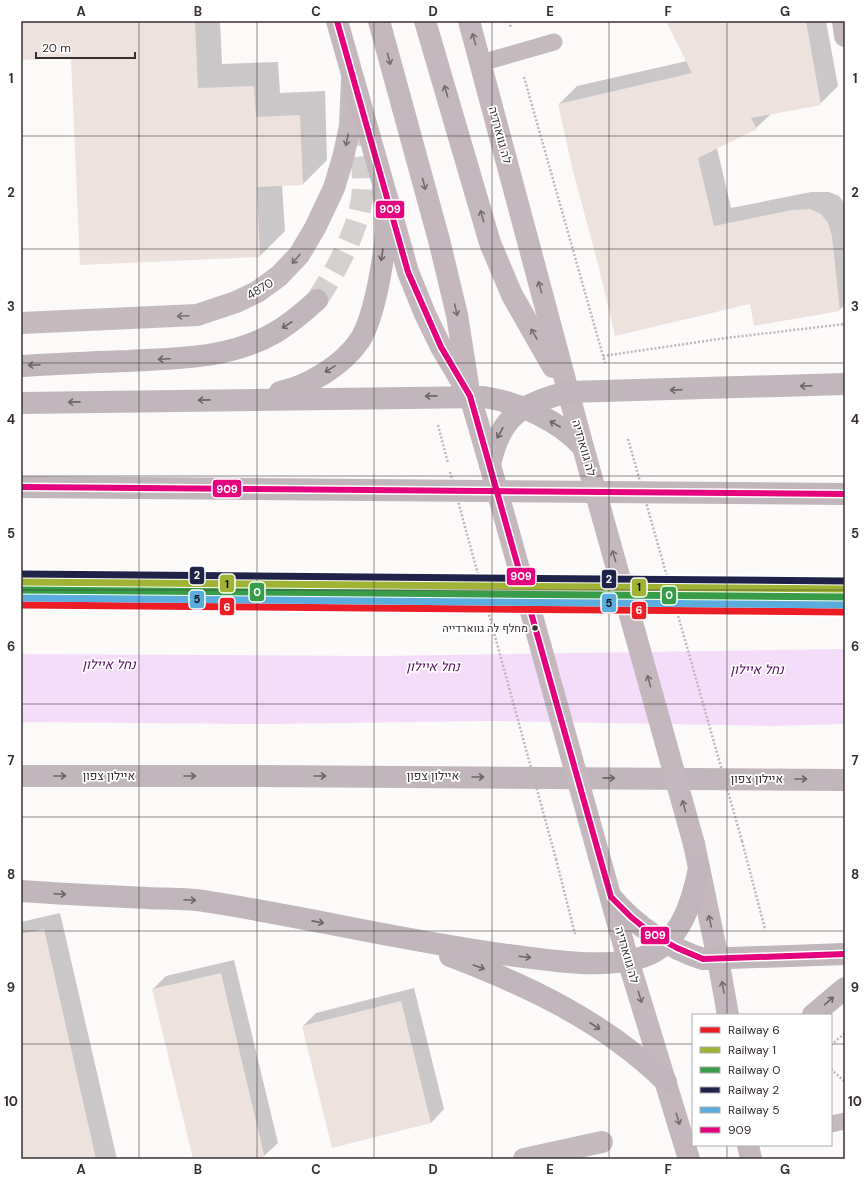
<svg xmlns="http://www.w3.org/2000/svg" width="866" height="1180" viewBox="0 0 866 1180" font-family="'DM Sans',Heebo,sans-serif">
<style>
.water{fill:#f5dcfa}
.shadow{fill:#0003}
.building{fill:#eee2df}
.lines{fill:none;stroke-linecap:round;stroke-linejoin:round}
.highway-tunnel{stroke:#d5d1d1;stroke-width:22;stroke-dasharray:22 11;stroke-linecap:butt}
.path{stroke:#beb7ba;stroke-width:2.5;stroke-dasharray:2 2;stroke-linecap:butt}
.lane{stroke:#c5babe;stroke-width:17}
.street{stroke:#c5babe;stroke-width:22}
.secondary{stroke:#c4b8be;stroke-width:22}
.highway{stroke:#c0b6bb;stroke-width:22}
.path-bridge{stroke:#beb7ba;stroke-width:2.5;stroke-dasharray:2 2;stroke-linecap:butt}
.secondary-bridge{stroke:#c4b8be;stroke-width:22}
.bus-1-casing{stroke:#fff;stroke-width:9}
.bus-1{stroke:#e5007d;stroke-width:6}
.rail-1-casing{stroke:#fff;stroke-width:10}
.rail-2-casing{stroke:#fff;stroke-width:10}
.rail-3-casing{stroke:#fff;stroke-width:10}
.rail-4-casing{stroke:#fff;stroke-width:10}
.rail-5-casing{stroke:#fff;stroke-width:10}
.rail-1{stroke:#ed1d26;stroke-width:7}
.rail-2{stroke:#a0b335;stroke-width:7}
.rail-3{stroke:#389d48;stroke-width:7}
.rail-4{stroke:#1f234a;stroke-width:7}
.rail-5{stroke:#5aaddd;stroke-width:7}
.oneway{stroke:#776d6f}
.oneway2{stroke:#776e6f}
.oneway3{stroke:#6e6567}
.grid{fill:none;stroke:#382f2f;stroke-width:1;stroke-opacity:0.55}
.bus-dot{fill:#382f2f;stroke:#fff;stroke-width:1.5}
.labels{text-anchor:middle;stroke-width:3.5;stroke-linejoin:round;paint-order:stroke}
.bus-label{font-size:11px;fill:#382f2f;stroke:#fff;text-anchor:end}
.street-label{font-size:12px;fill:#382f2f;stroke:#fff}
.water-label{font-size:13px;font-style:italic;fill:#520b60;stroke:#fff}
.line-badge{stroke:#fff;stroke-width:1.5}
.badge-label{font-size:11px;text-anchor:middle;font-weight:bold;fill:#fff}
.pale-badge-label{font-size:11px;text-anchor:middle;font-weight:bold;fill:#111}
.neatline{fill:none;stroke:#382f2f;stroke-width:1.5}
.grid-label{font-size:13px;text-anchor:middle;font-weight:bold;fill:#382f2f}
</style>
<rect width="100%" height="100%" fill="#fcf9f9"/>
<polygon class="water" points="845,649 845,724 773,726 492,721 267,724 21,722 21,654 378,656"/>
<g class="shadow">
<polygon points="21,21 220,21 222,64 278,62 280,93 325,91 327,160 303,184 282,185 285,231 260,256 81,264 72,57 21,59"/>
<polygon points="667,21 826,21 838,86 820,104 772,113 756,128 717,148 731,208 811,192 829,192 839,196 845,204 845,305 839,310 751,302 559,104 577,86 687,61"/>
<polygon points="60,913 117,1159 22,1159 21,1155 21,922"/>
<polygon points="234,960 278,1143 264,1156 253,1159 194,1159 153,989 166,976"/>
<polygon points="414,988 444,1109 431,1123 303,1026 316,1013"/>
</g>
<g class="building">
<polygon points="21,21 195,21 198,88 254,86 256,117 300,115 303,185 257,187 260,257 80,265 71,58 21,60"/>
<polygon points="666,21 806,21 821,105 751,118 757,129 698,158 714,226 792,210 810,209 821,214 828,223 832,236 840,311 754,326 750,304 615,336 599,268 572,167 558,104 692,73"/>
<polygon points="44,929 96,1159 21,1159 21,934"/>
<polygon points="221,973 265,1159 193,1159 152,989"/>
<polygon points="401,1001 431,1123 332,1148 302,1026"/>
</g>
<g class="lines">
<path class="highway-tunnel" d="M317 300C337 269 363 223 363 185 363 161 359 138 355 115"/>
<g class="path">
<polyline points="509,21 511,28"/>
<polyline points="524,77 605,363"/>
<polyline points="603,356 726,338 845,324"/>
<polyline points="438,425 448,463"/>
<polyline points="742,841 765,929"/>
<polyline points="556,859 575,934"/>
<polyline points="831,1045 845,1033"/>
<polyline points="831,1069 845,1082"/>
</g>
<g class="lane">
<polyline points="481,63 554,42"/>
<polyline points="831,1124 845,1121"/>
</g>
<g class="street">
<polyline points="843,21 845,36"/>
<polyline points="21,323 197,315 236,302 257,292 279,276 299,255 315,228 334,188 343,158 350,126 352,80"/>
<polyline points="524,1159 602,1142"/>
</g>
<g class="secondary">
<polyline points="337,21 408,272 425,314 441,347 470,396 490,465"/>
<polyline points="379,21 439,240 457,315 468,385"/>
<polyline points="425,21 490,243 512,295 553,367"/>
<polyline points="469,21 583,447"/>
<polyline points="694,844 718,959 728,1015"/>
<polyline points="599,856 628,960 689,1159"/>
<polyline points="748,1145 751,1159"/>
</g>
<g class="highway">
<path d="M21 366C57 364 92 362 128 361 178 358 231 359 276 332 291 323 304 312 317 300"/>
<path d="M280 392C309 386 343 365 360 340 375 316 386 251 386 222 386 211 384 200 383 189"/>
<path d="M21 403 484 397C520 403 558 420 583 447"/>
<path d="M490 465C500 416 521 404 568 392L845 384"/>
<polyline points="21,487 845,494"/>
<polyline points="21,776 259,776 845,780"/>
<path d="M21 891C63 894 105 896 147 898 168 899 189 898 210 902 312 918 413 943 516 956 554 961 613 970 648 955 681 941 693 900 699 868"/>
<path d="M611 897C636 926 666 947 703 959L845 954"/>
<path d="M450 956C529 986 605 1022 666 1082"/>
<polyline points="813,1015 845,988"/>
</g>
<g class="path-bridge">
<polyline points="628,439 742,841"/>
<polyline points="450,472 556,859"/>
</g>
<g class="secondary-bridge">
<polyline points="583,447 694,844"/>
<polyline points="490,465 599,856"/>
</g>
<defs>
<g id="bus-1">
<polyline points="337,21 408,272 441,347 470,396 611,897 631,917 652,934 677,948 703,959 845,954"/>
<polyline points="21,487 845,494"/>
</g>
</defs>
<use href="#bus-1" class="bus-1-casing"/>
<use href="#bus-1" class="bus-1"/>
<defs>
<polyline id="rail-1" points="21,605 845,612"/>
<polyline id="rail-2" points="21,582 845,589"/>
<polyline id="rail-3" points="21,590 845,597"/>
<polyline id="rail-4" points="21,574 845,581"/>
<polyline id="rail-5" points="21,598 845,605"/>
</defs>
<use href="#rail-1" class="rail-1-casing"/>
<use href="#rail-2" class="rail-2-casing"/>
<use href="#rail-3" class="rail-3-casing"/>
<use href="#rail-4" class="rail-4-casing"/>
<use href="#rail-5" class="rail-5-casing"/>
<use href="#rail-1" class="rail-1"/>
<use href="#rail-2" class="rail-2"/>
<use href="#rail-3" class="rail-3"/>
<use href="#rail-4" class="rail-4"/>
<use href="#rail-5" class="rail-5"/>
</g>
<defs><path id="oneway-shaft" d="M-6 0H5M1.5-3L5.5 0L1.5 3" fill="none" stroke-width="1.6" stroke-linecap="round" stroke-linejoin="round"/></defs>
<g class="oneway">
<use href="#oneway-shaft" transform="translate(474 39) rotate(-106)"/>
<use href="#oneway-shaft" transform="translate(389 59) rotate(75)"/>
<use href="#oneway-shaft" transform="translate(446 91) rotate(-106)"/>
<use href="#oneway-shaft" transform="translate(424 184) rotate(75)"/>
<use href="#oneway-shaft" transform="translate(482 216) rotate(-106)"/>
<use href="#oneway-shaft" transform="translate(540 287) rotate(-105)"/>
<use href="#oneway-shaft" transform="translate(456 310) rotate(77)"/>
<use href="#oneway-shaft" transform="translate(534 334) rotate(-120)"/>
<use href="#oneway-shaft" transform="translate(614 556) rotate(-106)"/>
<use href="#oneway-shaft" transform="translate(649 681) rotate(-105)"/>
<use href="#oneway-shaft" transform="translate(684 806) rotate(-105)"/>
<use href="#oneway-shaft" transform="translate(710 921) rotate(-102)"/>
<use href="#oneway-shaft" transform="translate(723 987) rotate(-100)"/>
<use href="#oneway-shaft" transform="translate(640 997) rotate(73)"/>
<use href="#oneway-shaft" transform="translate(678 1119) rotate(73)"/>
</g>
<g class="oneway2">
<use href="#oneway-shaft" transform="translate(347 140) rotate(101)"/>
<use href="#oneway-shaft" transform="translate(296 259) rotate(131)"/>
<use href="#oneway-shaft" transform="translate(183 316) rotate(177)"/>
</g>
<g class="oneway3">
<use href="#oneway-shaft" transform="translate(382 255) rotate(99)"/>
<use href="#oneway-shaft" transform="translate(287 325) rotate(147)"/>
<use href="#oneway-shaft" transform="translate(164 359) rotate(177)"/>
<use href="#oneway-shaft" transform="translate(34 365) rotate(177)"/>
<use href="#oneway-shaft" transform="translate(330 369) rotate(148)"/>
<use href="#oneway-shaft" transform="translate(806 386) rotate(178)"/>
<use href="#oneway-shaft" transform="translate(676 390) rotate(178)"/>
<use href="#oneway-shaft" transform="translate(431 396) rotate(179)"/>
<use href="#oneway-shaft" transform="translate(204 400) rotate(179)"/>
<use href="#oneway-shaft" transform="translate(74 402) rotate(179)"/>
<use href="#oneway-shaft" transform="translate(555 424) rotate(-150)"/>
<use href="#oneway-shaft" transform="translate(500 433) rotate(119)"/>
<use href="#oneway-shaft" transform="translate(60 776)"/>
<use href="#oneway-shaft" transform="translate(190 776)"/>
<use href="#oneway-shaft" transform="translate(320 776)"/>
<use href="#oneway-shaft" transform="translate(478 777)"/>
<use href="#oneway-shaft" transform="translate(609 778) rotate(1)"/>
<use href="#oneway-shaft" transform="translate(801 779)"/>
<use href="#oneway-shaft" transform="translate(60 894) rotate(3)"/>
<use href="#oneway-shaft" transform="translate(190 900) rotate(3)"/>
<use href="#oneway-shaft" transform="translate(318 922) rotate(11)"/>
<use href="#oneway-shaft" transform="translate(525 957) rotate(7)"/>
<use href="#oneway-shaft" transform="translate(479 967) rotate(20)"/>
<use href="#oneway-shaft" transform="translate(829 1001) rotate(-41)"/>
<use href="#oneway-shaft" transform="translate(595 1026) rotate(33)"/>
</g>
<path class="grid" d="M139 21V1159M257 21V1159M374 21V1159M492 21V1159M609 21V1159M727 21V1015M21 136H845M21 249H845M21 363H845M21 476H845M21 590H845M21 704H845M21 817H845M21 931H845M21 1044H693M831 1044H845M727 1145V1159"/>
<circle class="bus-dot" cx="535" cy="628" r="3.5"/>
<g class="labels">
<g class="bus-label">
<text x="528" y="632">מחלף לה גווארדייה</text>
</g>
<g class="street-label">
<text transform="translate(500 135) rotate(75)" y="4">לה גווארדיה</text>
<text transform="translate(260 289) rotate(-31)" y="4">4870</text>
<text transform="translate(584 448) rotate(74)" y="4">לה גווארדיה</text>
<text x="109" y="780">איילון צפון</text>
<text x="433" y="780">איילון צפון</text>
<text x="757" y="783">איילון צפון</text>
<text transform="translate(627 955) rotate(74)" y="4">לה גווארדיה</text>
</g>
<g class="water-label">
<text x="109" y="669">נחל איילון</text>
<text x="433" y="671">נחל איילון</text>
<text x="757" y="674">נחל איילון</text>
</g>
</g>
<g class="line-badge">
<rect x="375" y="200" width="30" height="19" rx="4" fill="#e5007d"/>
<rect x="212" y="479" width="30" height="19" rx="4" fill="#e5007d"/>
<rect x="189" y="566" width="16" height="19" rx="4" fill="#1f234a"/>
<rect x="506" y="567" width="30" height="19" rx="4" fill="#e5007d"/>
<rect x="601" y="569" width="16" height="20" rx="4" fill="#1f234a"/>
<rect x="219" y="574" width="16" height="19" rx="4" fill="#a0b335"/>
<rect x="631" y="578" width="16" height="19" rx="4" fill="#a0b335"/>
<rect x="249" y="582" width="16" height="20" rx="4" fill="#389d48"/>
<rect x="661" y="586" width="16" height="19" rx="4" fill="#389d48"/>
<rect x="189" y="590" width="16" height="19" rx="4" fill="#5aaddd"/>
<rect x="601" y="593" width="16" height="20" rx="4" fill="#5aaddd"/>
<rect x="219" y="597" width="16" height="19" rx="4" fill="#ed1d26"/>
<rect x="631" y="601" width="16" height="19" rx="4" fill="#ed1d26"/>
<rect x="640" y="926" width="30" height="19" rx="4" fill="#e5007d"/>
</g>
<g class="badge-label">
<text x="390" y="213">909</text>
<text x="227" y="493">909</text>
<text x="197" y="579">2</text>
<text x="521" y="580">909</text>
<text x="609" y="583">2</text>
<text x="257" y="596">0</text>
<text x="669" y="599">0</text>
<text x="227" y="611">6</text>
<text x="639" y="614">6</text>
<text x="655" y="939">909</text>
</g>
<g class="pale-badge-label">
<text x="227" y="588">1</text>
<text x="639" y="591">1</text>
<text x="197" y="603">5</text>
<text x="609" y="607">5</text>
</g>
<rect width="866" height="1180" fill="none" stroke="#ffffff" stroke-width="44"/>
<rect x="692" y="1014" width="140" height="132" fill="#ffffff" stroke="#afacac"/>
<rect x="700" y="1027" width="20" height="6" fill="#ed1d26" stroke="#afacac"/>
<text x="728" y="1034" font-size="12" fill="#382f2f">Railway 6</text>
<rect x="700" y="1047" width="20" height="6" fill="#a0b335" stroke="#afacac"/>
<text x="728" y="1054" font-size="12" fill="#382f2f">Railway 1</text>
<rect x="700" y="1067" width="20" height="6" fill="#389d48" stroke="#afacac"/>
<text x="728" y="1074" font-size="12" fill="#382f2f">Railway 0</text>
<rect x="700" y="1087" width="20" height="6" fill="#1f234a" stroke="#afacac"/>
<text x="728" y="1094" font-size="12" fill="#382f2f">Railway 2</text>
<rect x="700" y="1107" width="20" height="6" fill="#5aaddd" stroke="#afacac"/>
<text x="728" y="1114" font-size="12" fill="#382f2f">Railway 5</text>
<rect x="700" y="1127" width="20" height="6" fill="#e5007d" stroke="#afacac"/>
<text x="728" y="1134" font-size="12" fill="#382f2f">909</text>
<path d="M36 52v6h99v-6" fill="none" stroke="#382f2f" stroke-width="2"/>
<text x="42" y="52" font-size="12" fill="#382f2f" stroke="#ffffff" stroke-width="3" paint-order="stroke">20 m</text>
<rect x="22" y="22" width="822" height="1136" class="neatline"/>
<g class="grid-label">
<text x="81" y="16">A</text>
<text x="198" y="16">B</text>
<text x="316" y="16">C</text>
<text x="433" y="16">D</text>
<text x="550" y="16">E</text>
<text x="668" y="16">F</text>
<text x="785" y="16">G</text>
<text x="11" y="83">1</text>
<text x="855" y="83">1</text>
<text x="11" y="197">2</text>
<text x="855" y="197">2</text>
<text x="11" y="311">3</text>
<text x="855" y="311">3</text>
<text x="11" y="424">4</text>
<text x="855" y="424">4</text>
<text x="11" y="538">5</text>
<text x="855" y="538">5</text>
<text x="11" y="651">6</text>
<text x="855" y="651">6</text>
<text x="11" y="765">7</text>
<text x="855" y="765">7</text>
<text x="11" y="879">8</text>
<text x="855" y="879">8</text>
<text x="11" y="992">9</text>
<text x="855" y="992">9</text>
<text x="11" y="1106">10</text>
<text x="855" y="1106">10</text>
<text x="81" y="1174">A</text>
<text x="198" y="1174">B</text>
<text x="316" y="1174">C</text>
<text x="433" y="1174">D</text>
<text x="550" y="1174">E</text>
<text x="668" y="1174">F</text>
<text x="785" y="1174">G</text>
</g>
</svg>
